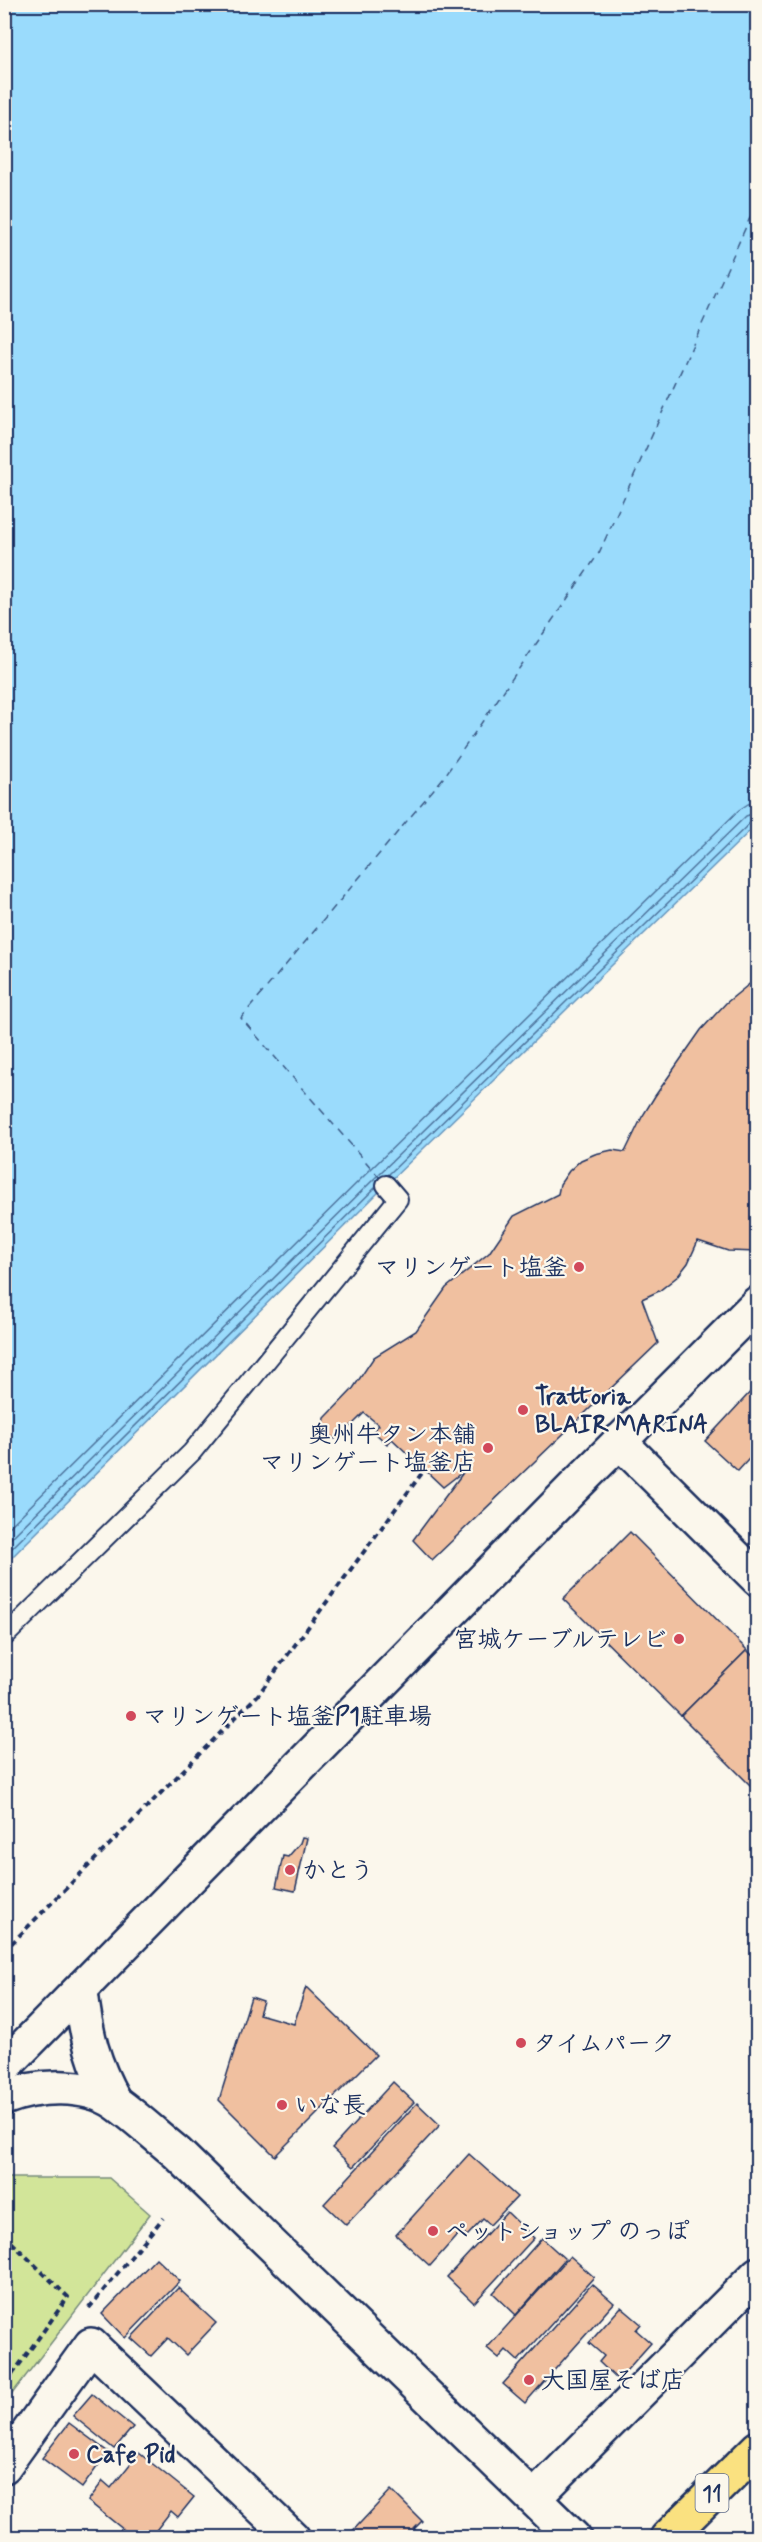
<svg xmlns="http://www.w3.org/2000/svg" width="762" height="2542" viewBox="0 0 762 2542" font-family="Mynerve,'Klee One',sans-serif">
<style>
.green{fill:#d2e599;stroke:#768a7c;stroke-width:1.5}
.water{fill:#9adbfc;stroke:#6796bd;stroke-width:1.5}
.lines{fill:none;stroke-linecap:round;stroke-linejoin:round}
.shore{stroke:#4e749d;stroke-width:1.5}
.ferry{stroke:#3b5a86;stroke-width:1.5;stroke-dasharray:8 6;stroke-linecap:butt}
.building{fill:#f0c0a0;stroke:#1b2f5e;stroke-width:1.5}
.lane-casing{stroke:#1b2f5e;stroke-width:22}
.street-casing{stroke:#1b2f5e;stroke-width:38}
.secondary-casing{stroke:#1b2f5e;stroke-width:38}
.primary-casing{stroke:#1b2f5e;stroke-width:38}
.path{stroke:#1b2f5e;stroke-width:4;stroke-dasharray:6 4.5;stroke-linecap:butt}
.lane{stroke:#fbf7ec;stroke-width:18}
.street{stroke:#fbf7ec;stroke-width:33}
.secondary{stroke:#fbf7ec;stroke-width:33}
.primary{stroke:#fae180;stroke-width:33}
.poi-dot{fill:#d1495b;stroke:#fbf7ec;stroke-width:2}
.labels{text-anchor:middle;stroke-width:4.5;stroke-linejoin:round;paint-order:stroke}
.shield{fill:#fbf7ec;stroke:#5e6b89;stroke-width:1.5}
.shield-label{font-size:22px;font-weight:bold;fill:#1b2f5e}
.poi-label{font-size:24px;font-weight:bold;fill:#1b2f5e;stroke:#fbf7ec;text-anchor:start}
</style>
<rect width="100%" height="100%" fill="#fbf7ec"/>
<filter id="ink" filterUnits="userSpaceOnUse"><feTurbulence type="fractalNoise" baseFrequency=".0167" numOctaves="2"/><feDisplacementMap in="SourceGraphic" scale="12" xChannelSelector="R" yChannelSelector="G"/><feConvolveMatrix kernelMatrix="1 2 1 2 8 2 1 2 1" color-interpolation-filters="sRGB"/></filter>
<g filter="url(#ink)">
<polygon class="green" points="5,2178 109,2178 150,2214 5,2403"/>
<polygon class="water" points="5,5 757,5 757,824 386,1185 5,1564"/>
<g class="lines">
<g class="shore">
<polyline points="388,1175 751,822 758,820"/>
<polyline points="4,1532 371,1169 739,810 748,804 758,803"/>
<polyline points="4,1545 377,1176 746,816 758,812"/>
<polyline points="4,1556 376,1187"/>
</g>
<polyline class="ferry" points="380,1178 241,1018 444,777 599,553 758,200"/>
</g>
<g class="building">
<polygon points="758,977 758,1252 728,1251 698,1241 688,1263 678,1276 659,1291 642,1299 658,1343 432,1560 413,1540 465,1470 443,1487 392,1439 387,1444 373,1431 379,1425 364,1413 341,1436 335,1439 323,1432 325,1418 352,1390 374,1357 416,1331 446,1288 489,1253 514,1216 558,1194 560,1184 569,1171 581,1160 595,1154 612,1150 625,1152 642,1117 655,1096 701,1030 726,1003"/>
<polygon points="754,1388 758,1391 758,1449 738,1471 705,1441"/>
<polygon points="630,1532 747,1650 681,1716 563,1599"/>
<polygon points="747,1650 758,1661 758,1793 681,1716"/>
<polygon points="302,1837 307,1838 295,1891 276,1887 283,1856 288,1857 300,1843"/>
<polygon points="306,1987 376,2055 275,2156 219,2100 251,1997 263,2001 259,2014 294,2024"/>
<polygon points="393,2082 414,2102 353,2167 332,2148"/>
<polygon points="417,2103 440,2125 346,2225 324,2204"/>
<polygon points="469,2154 517,2197 490,2225 483,2219 467,2236 461,2231 430,2266 396,2235"/>
<polygon points="507,2212 534,2238 474,2303 447,2277"/>
<polygon points="542,2238 565,2259 516,2315 493,2293"/>
<polygon points="570,2256 594,2277 518,2361 506,2350 499,2358 487,2348"/>
<polygon points="156,2258 180,2281 125,2338 102,2314"/>
<polygon points="592,2284 614,2303 525,2403 503,2384"/>
<polygon points="178,2288 216,2323 186,2355 168,2338 151,2356 131,2338"/>
<polygon points="621,2307 641,2324 636,2330 651,2343 618,2380 599,2362 604,2356 589,2343"/>
<polygon points="92,2394 133,2427 114,2449 73,2416"/>
<polygon points="69,2423 108,2452 82,2488 42,2458"/>
<polygon points="139,2453 194,2497 178,2517 171,2511 150,2538 134,2538 88,2501 103,2481 111,2488"/>
<polygon points="391,2490 422,2521 414,2529 423,2538 346,2538"/>
</g>
<g class="lines">
<defs>
<polyline id="lane" points="4,1637 192,1452 398,1199 386,1185"/>
<g id="street">
<path d="M81 1992C86 2035 93 2063 114 2101"/>
<polyline points="4,2466 91,2345 293,2538"/>
<polyline points="534,2498 758,2274"/>
</g>
<g id="secondary">
<polyline points="619,1441 758,1579"/>
<polyline points="4,2067 574,1487 758,1303"/>
<path d="M4 2098C37 2085 85 2082 116 2103 137 2118 156 2136 176 2152L574 2538"/>
</g>
<polyline id="primary" points="667,2538 758,2448"/>
</defs>
<use href="#lane" class="lane-casing"/>
<use href="#street" class="street-casing"/>
<use href="#secondary" class="secondary-casing"/>
<use href="#primary" class="primary-casing"/>
<g class="path">
<polyline points="4,1951 258,1695 425,1469"/>
<polyline points="4,2235 68,2297 4,2386"/>
<polyline points="89,2308 163,2218"/>
</g>
<use href="#lane" class="lane"/>
<use href="#street" class="street"/>
<use href="#secondary" class="secondary"/>
<use href="#primary" class="primary"/>
</g>
</g>
<g class="poi-dot">
<circle cx="579" cy="1267" r="6"/>
<circle cx="523" cy="1410" r="6"/>
<circle cx="488" cy="1448" r="6"/>
<circle cx="679" cy="1639" r="6"/>
<circle cx="131" cy="1716" r="6"/>
<circle cx="290" cy="1870" r="6"/>
<circle cx="521" cy="2043" r="6"/>
<circle cx="282" cy="2105" r="6"/>
<circle cx="433" cy="2231" r="6"/>
<circle cx="529" cy="2380" r="6"/>
<circle cx="74" cy="2454" r="6"/>
</g>
<g class="labels">
<rect class="shield" x="695.5" y="2474" width="33" height="38" rx="4.5"/>
<g class="shield-label">
<text x="712" y="2501">11</text>
</g>
<g class="poi-label">
<text x="567" y="1275" text-anchor="end">マリンゲート塩釜</text>
<text x="535" y="1404">Trattoria<tspan x="535" dy="28">BLAIR MARINA</tspan></text>
<text x="476" y="1442" text-anchor="end">奥州牛タン本舗<tspan x="476" dy="28">マリンゲート塩釜店</tspan></text>
<text x="667" y="1647" text-anchor="end">宮城ケーブルテレビ</text>
<text x="143" y="1724">マリンゲート塩釜P1駐車場</text>
<text x="302" y="1878">かとう</text>
<text x="533" y="2051">タイムパーク</text>
<text x="294" y="2113">いな長</text>
<text x="445" y="2239">ペットショップ のっぽ</text>
<text x="541" y="2388">大国屋そば店</text>
<text x="86" y="2462">Cafe Pid</text>
</g>
</g>
<rect width="762" height="2542" fill="none" stroke="#fbf7ec" stroke-width="24"/>
<rect x="12" y="12" width="738" height="2518" fill="none" stroke="#1b2f5e" stroke-width="2" filter="url(#ink)"/>
</svg>
